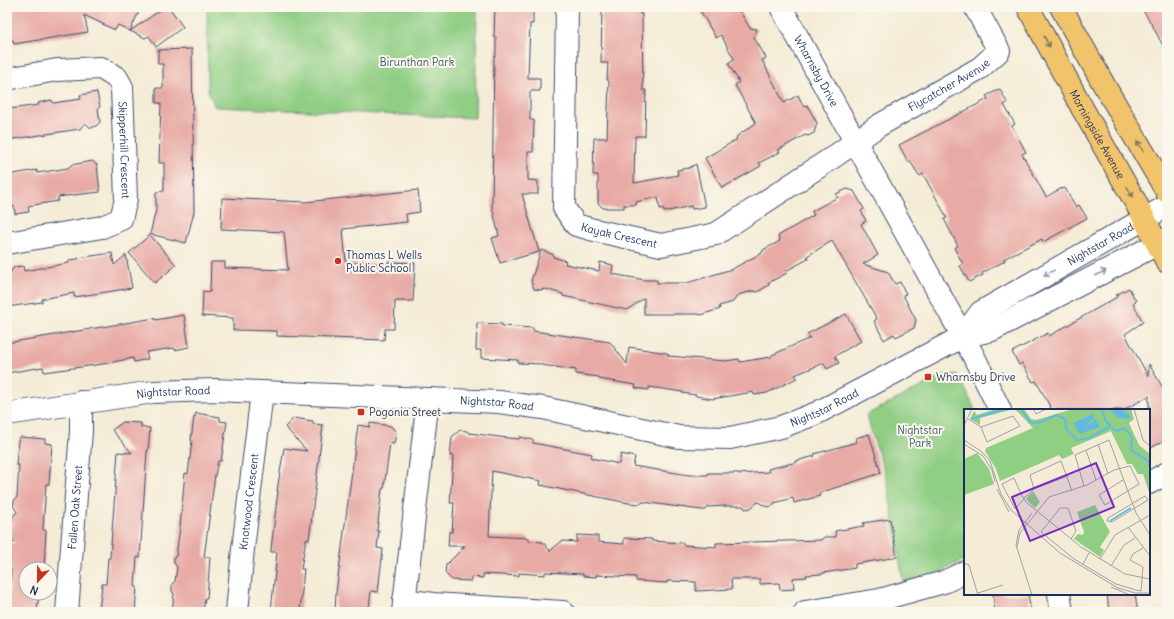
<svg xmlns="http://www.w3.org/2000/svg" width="1174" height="619" viewBox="0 0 1174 619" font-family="Delius,sans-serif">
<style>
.green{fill:#90ce84;stroke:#567e71}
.building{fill:#e8aaa5}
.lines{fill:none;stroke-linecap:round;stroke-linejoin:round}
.minor-casing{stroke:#3c4b70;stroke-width:24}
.major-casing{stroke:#3c4b70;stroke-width:24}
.minor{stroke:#fff;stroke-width:22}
.major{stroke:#f1c36a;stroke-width:22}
.oneway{stroke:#7b7263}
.oneway2{stroke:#8d97ae}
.poi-dot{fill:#c8321e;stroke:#fbf7ec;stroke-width:1.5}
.labels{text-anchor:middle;stroke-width:4;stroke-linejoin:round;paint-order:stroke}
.park-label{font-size:11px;fill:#385768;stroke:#fbf7ec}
.street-label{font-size:11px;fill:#1b2f5e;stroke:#fbf7ec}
.poi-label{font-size:11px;fill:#1b2f5e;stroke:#fbf7ec;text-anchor:start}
.inset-river{fill:none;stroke:#63bae0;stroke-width:2}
.inset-road{fill:none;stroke:#9da0a6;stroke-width:1}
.view{fill:#7b2cbf;fill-opacity:0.15;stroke:#7b2cbf;stroke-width:2}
.inset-edge{fill:none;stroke:#1b2f5e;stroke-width:2}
</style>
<rect width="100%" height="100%" fill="#fbf7ec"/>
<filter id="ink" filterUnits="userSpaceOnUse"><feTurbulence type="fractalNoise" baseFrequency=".025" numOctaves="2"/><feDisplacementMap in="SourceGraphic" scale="8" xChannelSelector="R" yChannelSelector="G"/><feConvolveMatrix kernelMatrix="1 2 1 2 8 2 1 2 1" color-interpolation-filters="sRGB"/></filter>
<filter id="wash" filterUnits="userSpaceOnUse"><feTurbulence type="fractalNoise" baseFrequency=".012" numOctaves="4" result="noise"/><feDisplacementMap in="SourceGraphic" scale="16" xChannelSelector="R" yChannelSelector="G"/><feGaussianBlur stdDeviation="0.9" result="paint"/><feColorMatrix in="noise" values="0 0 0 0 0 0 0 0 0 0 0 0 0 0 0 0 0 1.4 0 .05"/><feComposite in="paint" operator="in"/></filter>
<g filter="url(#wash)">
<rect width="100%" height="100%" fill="#f4ecd6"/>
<g class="green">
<polygon points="207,7 477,7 475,118 215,107 208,91"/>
<polygon points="944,375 958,375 961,380 975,410 965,410 965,559 936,574 903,582 887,480 866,415"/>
</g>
<g id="blocks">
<g class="building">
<polygon points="7,7 141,7 130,31 118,25 115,30 84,15 88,32 14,44 13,40 7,41"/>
<polygon points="165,7 169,7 183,27 156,47 149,36 145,38 130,31"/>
<polygon points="495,7 530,7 530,9 533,10 533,24 530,24 528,78 540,78 540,91 530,91 530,120 534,120 533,152 528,152 528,180 538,181 538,194 522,194 539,252 500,263 492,238 499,236 492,207 494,57 496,55 496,37 494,37"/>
<polygon points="602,7 640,7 640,14 642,14 643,90 646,90 645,136 635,136 634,183 678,175 677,170 689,168 696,164 705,207 692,209 691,206 664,212 663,208 660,209 658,197 636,202 636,205 624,205 624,208 603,208 598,203 598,175 593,175 594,138 607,138 609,81 607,80 608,63 601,63"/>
<polygon points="698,7 737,7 750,28 757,29 754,37 766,58 762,60 784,103 798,95 804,107 807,105 817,123 814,133 808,136 805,135 778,150 780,152 759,163 761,166 722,188 705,158 736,140 737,136 756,123 735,85 739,82 728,63 734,59 721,35 716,38"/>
<polygon points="1141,7 1167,7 1167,53 1152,25"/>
<polygon points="192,49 194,212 186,243 150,234 156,210 156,192 164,191 164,163 159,163 161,103 156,103 156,88 163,88 163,64 158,64 158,50"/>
<polygon points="1000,89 1007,103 1004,105 1015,124 1012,126 1026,152 1022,154 1046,197 1062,188 1062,189 1065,188 1076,207 1079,205 1087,218 1043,242 1042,239 1011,255 1004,259 1005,261 982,273 983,275 969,282 960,266 963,264 954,248 958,246 944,219 947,218 923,174 920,176 918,174 910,161 908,162 899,145 988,99 986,96"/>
<polygon points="97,92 100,107 98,108 100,122 96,126 91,128 85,123 80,129 7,140 7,115 10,114 9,109 39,105 38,103 52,100 53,103 81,99 80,95"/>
<polygon points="92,161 97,165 100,192 58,197 58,201 28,206 29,212 15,214 14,206 7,207 7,175 37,170 37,173 68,168 71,165"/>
<polygon points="847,189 854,191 864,209 861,211 866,221 861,224 878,255 863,264 888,272 895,284 900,282 906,294 903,295 916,320 914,328 896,337 894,334 884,340 874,321 877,319 832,241 807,256 808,259 786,271 787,273 768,283 769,285 757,292 753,291 741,294 737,296 733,302 719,306 720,309 700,315 699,314 644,314 644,298 627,310 563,296 563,294 545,289 540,290 534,289 531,281 541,250 554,255 553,257 566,261 565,264 599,271 600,262 613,265 612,274 645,280 657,280 657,283 687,283 732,269 762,253 763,250 780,241 778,236 814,215 812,211 838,197 836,194"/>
<polygon points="418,190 420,212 406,214 407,222 343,229 346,263 388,264 388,262 415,263 413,301 395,301 394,329 385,329 384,340 277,336 277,331 233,330 233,318 202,316 203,291 210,292 211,262 225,262 225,268 288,270 284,232 221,229 222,198 305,202"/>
<polygon points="150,235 176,265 155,283 129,253"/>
<polygon points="112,253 114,265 126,255 132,288 74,297 74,293 42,299 42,302 7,307 7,277 14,267 23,266 24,271 69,263 69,260 78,259 78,258"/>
<polygon points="1129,288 1136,301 1133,303 1143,322 1125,334 1148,376 1149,364 1167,395 1167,439 1149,449 1149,396 1124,410 1052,410 1036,381 1033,382 1022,363 1019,365 1012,352 1048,333 1049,336 1117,297 1116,295"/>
<polygon points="846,314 861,341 835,356 839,363 827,369 824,363 795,375 797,378 767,393 754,395 753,392 712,399 696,396 696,395 682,393 683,392 649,387 649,390 635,388 636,385 599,379 599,377 576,374 576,370 541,365 541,364 518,363 518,360 481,358 481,350 476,350 477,323 502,324 502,326 533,328 533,331 610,342 627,364 629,347 667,353 669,356 725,361 739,359 740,362 771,357 772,355 810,338 807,334"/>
<polygon points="184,315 189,347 175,350 174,348 146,352 148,359 134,362 133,358 103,364 44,372 43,367 7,373 7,343 155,318 155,320"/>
<polygon points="196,413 220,417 220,421 227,422 221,461 218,461 215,475 204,557 210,557 207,598 205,598 203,612 172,612 174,594 172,591 172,584 175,581 177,567 174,563 174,557 176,556 180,527 185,473 188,474 192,441 191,440 194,417 195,417"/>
<polygon points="294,418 313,421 313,424 323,425 309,540 306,539 301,569 304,569 300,612 271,612 277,552 271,552 271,549 278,491 277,491 284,448 307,451 285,427"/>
<polygon points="123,422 141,423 141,427 150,428 148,451 147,451 140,558 137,557 135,586 137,587 135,612 99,612 102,584 106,584 108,558 110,558 118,452 132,453 112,430"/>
<polygon points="370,423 391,426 396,432 394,444 390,443 384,488 382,489 377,531 379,531 377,548 383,549 378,592 371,591 369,608 366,608 366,612 335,612 336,593 358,425 370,427"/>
<polygon points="460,430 467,431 469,433 499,437 519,439 520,437 533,440 533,443 592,454 591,458 619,464 621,454 635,457 633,466 689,475 708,475 708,473 739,473 739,474 769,472 768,469 797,462 796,461 815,456 814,454 857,442 856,438 869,434 881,473 819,493 820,496 794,503 793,498 774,503 773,506 767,507 758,502 751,508 745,509 743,506 726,506 708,507 706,510 701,510 643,502 640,504 628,503 540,485 541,481 492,471 489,536 529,538 529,541 543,542 550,551 562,541 577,542 577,535 598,536 598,542 624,544 624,538 652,539 652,541 683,543 683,545 716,547 716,543 821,540 824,537 836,537 835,531 864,526 863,523 890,519 897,557 855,564 855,568 823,573 823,574 806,575 807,577 793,578 794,589 780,590 779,583 760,584 760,579 731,579 732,589 696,591 696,582 667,581 667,583 636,581 636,577 596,575 596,577 583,576 583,574 545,572 545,575 519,573 519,576 483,574 483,578 471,577 471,581 452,580 445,573 446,565 465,546 448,546 449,532 452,532 454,503 450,503 453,456 450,456 452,437"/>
<polygon points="20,437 45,439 45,443 52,444 49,484 46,484 43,530 46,530 44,569 26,569 26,593 39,593 37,612 8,612 11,570 9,568 10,554 9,552 9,546 15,542 10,536 13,516 17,512 13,505 14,501 17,497 19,465 16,465 18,441"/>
<polygon points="993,594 1028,594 1031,612 1003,612 1003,610 995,611"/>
<polygon points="1107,594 1135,594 1138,612 1109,612"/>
</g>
</g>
</g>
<g filter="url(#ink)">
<use href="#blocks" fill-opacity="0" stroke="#3c4b70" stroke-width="1"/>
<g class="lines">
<defs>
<g id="minor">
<path id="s1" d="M567 7 564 208 576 225 594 230 661 245 716 234 832 158 878 126 980 68 999 51 975 7"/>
<path id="s2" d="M781 7 973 355 1000 410"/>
<path id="s3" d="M7 79 57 70 101 68 117 78 122 87 126 199 121 219 102 227 7 243"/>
<path id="s4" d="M962 337 981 312 1167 206"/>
<path id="s5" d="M7 414 153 392 214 390 499 402 543 408 679 437 730 438 781 427 817 413 962 337 992 330 1167 239"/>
<polyline points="1149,483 1167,473"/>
<polyline points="1059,594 1062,612"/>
<polyline points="404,600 433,604 563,612"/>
<path id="s6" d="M67 612 81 431V402"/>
<path id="s7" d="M237 612 243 549 262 392"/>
<polyline points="403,612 428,399"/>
<polyline points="805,612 879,600 944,582 965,572"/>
</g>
<g id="major">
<path id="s8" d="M1028 7 1081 106 1136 203 1167 262"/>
<polyline points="1061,7 1104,85 1167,192"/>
</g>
</defs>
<use href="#minor" class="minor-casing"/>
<use href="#major" class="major-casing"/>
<use href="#minor" class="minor"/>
<use href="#major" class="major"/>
</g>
<defs><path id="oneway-shaft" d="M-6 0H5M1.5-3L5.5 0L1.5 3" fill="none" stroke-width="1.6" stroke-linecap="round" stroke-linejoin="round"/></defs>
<g class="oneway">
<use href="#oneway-shaft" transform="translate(1047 42) rotate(62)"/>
<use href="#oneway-shaft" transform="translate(1140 146) rotate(-121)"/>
<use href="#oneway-shaft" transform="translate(1130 192) rotate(60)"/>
</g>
<g class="oneway2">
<use href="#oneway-shaft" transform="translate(1049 273) rotate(151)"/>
<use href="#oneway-shaft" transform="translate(1101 273) rotate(-27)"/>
</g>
</g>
<g class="poi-dot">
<circle cx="338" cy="261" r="4"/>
<rect x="924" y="373" width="8" height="8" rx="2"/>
<rect x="357" y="408" width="8" height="8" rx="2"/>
</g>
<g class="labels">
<g class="park-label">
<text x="417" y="66">Birunthan Park</text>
<text x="920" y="434">Nightstar<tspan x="920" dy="13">Park</tspan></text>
</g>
<g class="street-label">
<text dy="4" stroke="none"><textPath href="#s2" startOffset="73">Wharnsby Drive</textPath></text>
<text dy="4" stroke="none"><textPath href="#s1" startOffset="642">Flycatcher Avenue</textPath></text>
<text dy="4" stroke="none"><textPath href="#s8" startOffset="145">Morningside Avenue</textPath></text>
<text dy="4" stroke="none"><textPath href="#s3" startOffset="187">Skipperhill Crescent</textPath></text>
<text dy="4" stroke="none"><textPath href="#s1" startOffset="266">Kayak Crescent</textPath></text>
<text dy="4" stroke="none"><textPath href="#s4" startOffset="169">Nightstar Road</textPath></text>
<text dy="4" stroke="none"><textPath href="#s5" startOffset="168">Nightstar Road</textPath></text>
<text dy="4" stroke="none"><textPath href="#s5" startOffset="492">Nightstar Road</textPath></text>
<text dy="4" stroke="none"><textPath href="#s5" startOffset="828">Nightstar Road</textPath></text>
<text dy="4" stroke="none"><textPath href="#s7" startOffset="111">Knotwood Crescent</textPath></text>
<text dy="4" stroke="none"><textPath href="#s6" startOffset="105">Fallen Oak Street</textPath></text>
</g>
<g class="poi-label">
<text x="346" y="259">Thomas L Wells<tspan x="346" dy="13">Public School</tspan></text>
<text x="936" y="381">Wharnsby Drive</text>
<text x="369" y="416">Pogonia Street</text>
</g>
</g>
<g transform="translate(964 409)">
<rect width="186" height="186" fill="#f4ecd6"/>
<path d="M32 0H50L16 9V16L6 10 10 2 13 6ZM51 0H60L67 10 72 11 109 0H167L170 10 165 14 175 36 186 45V86L179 65H174L168 55H163L147 22 107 39 110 45 98 50 95 46 36 72 32 60 21 42 22 39 69 19ZM13 44 25 60 30 75 0 86V50ZM69 82 76 93 71 99 62 90ZM131 96 146 123 136 138 140 141 136 148 110 130 114 125 119 126 120 123 113 103Z" fill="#90ce84"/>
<path d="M146 0H157L167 7 164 10 153 8ZM129 5 130 9 120 19 132 10 136 18 116 25 109 14Z" fill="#63bae0"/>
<path class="inset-river" d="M57 0 67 14 77 13 92 6 101 10 102 20 113 31 125 29 147 17M138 0 142 13 146 16M7 10 41 0M148 19 153 22 159 19 165 24 168 29 167 41 184 52 186 60M146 112 167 99"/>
<path class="inset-road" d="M69 0 72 5 82 0M170 0 179 31 186 37M4 10 17 18 23 33 56 17 49 7 17 18M0 16 8 0M0 31 18 43 26 52 37 85 47 101 96 144 154 179 171 184H186M0 35 19 47 28 61 31 73M134 35 144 65M122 41 132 71M104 67 70 80 66 84 61 88 60 90 58 92 51 100 38 75 50 69 57 85 60 90 62 93 117 138 161 165 186 170M120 77 111 46 145 31 172 104 186 126M33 80 45 103M70 80 66 66 97 52 108 82M181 87 184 91 148 113 143 112 144 109ZM164 118 186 147M107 130 112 122 104 99H96L77 123 110 150 152 175 172 181 177 182 179 158 166 151 169 145 179 139M53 138 56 124 85 88 123 76 150 61 166 57 175 75 141 96 135 86 159 71M136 150 151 126 186 106M0 154 5 156 14 186M119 155 125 144M147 157 160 136 171 129M147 178 166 186M14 184 39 176M68 186 52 136 55 121 68 104"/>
<path class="view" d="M132 54 150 98 66 132 48 88Z"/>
<rect width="186" height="186" class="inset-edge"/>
</g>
<rect width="1174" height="619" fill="none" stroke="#fbf7ec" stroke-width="24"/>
<g transform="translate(38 581) rotate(202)"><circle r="19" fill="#fbf7ec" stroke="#a1a7b3"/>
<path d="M0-3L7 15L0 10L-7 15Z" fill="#c8321e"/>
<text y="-6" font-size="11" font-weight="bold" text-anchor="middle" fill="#1b2f5e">N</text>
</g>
</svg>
